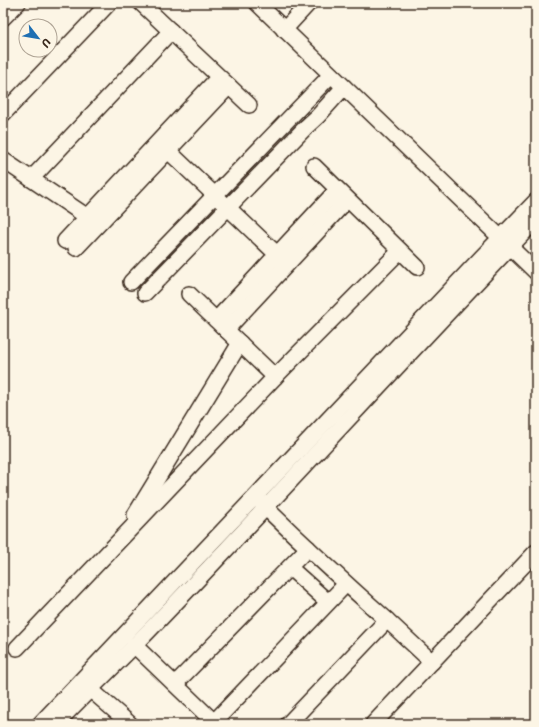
<svg xmlns="http://www.w3.org/2000/svg" width="539" height="727" viewBox="0 0 539 727" font-family="Sriracha,sans-serif">
<style>
.lines{fill:none;stroke-linecap:round;stroke-linejoin:round}
.minor-casing{stroke:#3b2a1e;stroke-width:18}
.minor{stroke:#fcf5e5;stroke-width:15}
</style>
<rect width="100%" height="100%" fill="#fcf5e5"/>
<filter id="ink" filterUnits="userSpaceOnUse"><feTurbulence type="fractalNoise" baseFrequency=".025" numOctaves="2"/><feDisplacementMap in="SourceGraphic" scale="8" xChannelSelector="R" yChannelSelector="G"/><feConvolveMatrix kernelMatrix="1 2 1 2 8 2 1 2 1" color-interpolation-filters="sRGB"/></filter>
<g filter="url(#ink)">
<g class="lines">
<defs>
<g id="minor">
<polyline points="141,3 249,105"/>
<polyline points="257,3 536,272"/>
<polyline points="3,18 18,3"/>
<polyline points="284,30 309,3"/>
<polyline points="3,114 109,3"/>
<polyline points="161,144 284,261"/>
<polyline points="3,160 95,222"/>
<polyline points="314,166 417,267"/>
<polyline points="31,179 171,31"/>
<polyline points="65,241 219,77"/>
<polyline points="76,248 229,86"/>
<polyline points="131,282 331,75"/>
<polyline points="145,293 306,127 318,116 344,87"/>
<polyline points="216,320 337,190"/>
<polyline points="226,330 347,200"/>
<polyline points="275,377 400,251"/>
<path d="M259 500 265 507C305 546 345 583 387 620L288 724"/>
<polyline points="135,515 240,343"/>
<polyline points="290,568 328,602"/>
<polyline points="387,620 432,662"/>
<polyline points="134,645 216,724"/>
<polyline points="17,648 275,377 189,294"/>
<polyline points="175,684 308,548"/>
<polyline points="90,689 130,724"/>
<polyline points="214,722 346,584"/>
<polyline points="40,724 481,258 536,201"/>
<path d="M56 724C82 697 109 671 135 645 271 505 401 360 536 220"/>
<polyline points="373,724 536,552"/>
</g>
</defs>
<use href="#minor" class="minor-casing"/>
<use href="#minor" class="minor"/>
</g>
</g>
<rect width="539" height="727" fill="none" stroke="#fcf5e5" stroke-width="16"/>
<rect x="8" y="8" width="523" height="711" fill="none" stroke="#3b2a1e" stroke-width="1.5" filter="url(#ink)"/>
<g transform="translate(38 38) rotate(121)"><circle r="19" fill="#fcf5e5" stroke="#afa495"/>
<path d="M0-3L7 15L0 10L-7 15Z" fill="#1f6fb2"/>
<text y="-6" font-size="11" font-weight="bold" text-anchor="middle" fill="#3b2a1e">U</text>
</g>
</svg>
